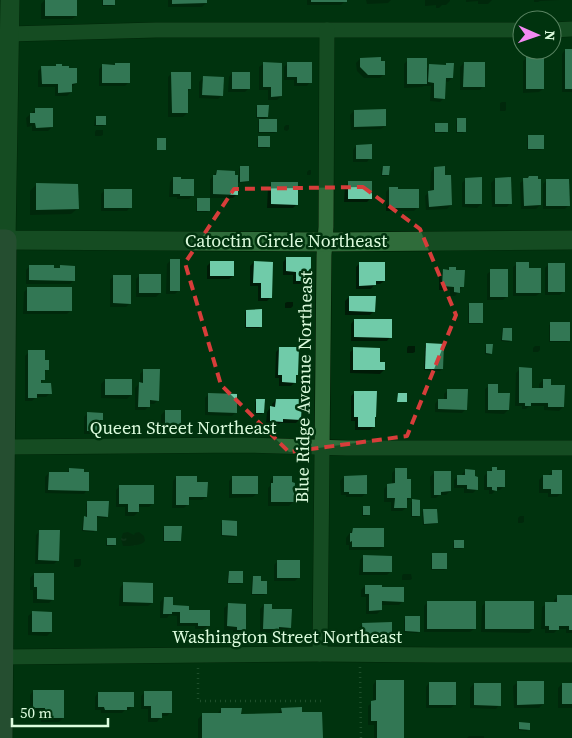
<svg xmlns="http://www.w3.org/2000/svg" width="572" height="738" viewBox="0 0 572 738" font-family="'Source Serif 4',serif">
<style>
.water{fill:url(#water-ripples)}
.shadow{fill:#0007}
.building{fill:#70cba9}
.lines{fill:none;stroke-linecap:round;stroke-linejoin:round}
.minor-casing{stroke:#001802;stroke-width:16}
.tertiary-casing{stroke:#001802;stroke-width:20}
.secondary-casing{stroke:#001802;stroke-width:22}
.path{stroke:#44714e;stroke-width:2.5;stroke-dasharray:1 4;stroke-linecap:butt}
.minor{stroke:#2f6c3a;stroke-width:15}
.tertiary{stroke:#2f6c3a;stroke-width:19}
.secondary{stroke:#536f5a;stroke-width:21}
.marked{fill:none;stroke:#d73d3a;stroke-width:4;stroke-dasharray:10 6;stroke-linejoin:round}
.labels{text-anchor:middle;stroke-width:5;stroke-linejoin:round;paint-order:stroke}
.street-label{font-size:18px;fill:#dcfcde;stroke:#00330e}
</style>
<defs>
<pattern id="water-ripples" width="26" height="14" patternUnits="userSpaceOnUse" patternTransform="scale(1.25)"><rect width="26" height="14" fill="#061f0b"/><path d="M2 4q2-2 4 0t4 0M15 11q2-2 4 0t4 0" fill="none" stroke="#2a402e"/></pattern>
</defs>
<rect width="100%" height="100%" fill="#00330e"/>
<path class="water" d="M128 532 134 535 135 533 139 532 144 536 145 541C141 546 129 546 123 546L121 539 123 533Z"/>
<g class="shadow">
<polygon points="45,0 76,16 72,19 41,19 41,4"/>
<polygon points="102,0 114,0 114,5 112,6 102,6"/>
<polygon points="168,0 206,0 206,3 202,7 168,7"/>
<polygon points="307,0 345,0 345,1 341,5 307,5"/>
<polygon points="366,0 391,0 388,3 367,4"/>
<polygon points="425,0 450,0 450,1 446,5 442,5 439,8 436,8 436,5 425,6"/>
<polygon points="466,0 492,0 488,4 478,4 478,1 466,2"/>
<polygon points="534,0 559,0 540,1 538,2 534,2"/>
<polygon points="565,50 572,50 572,92 562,92 562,54"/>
<polygon points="527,58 543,89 539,92 523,93 523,61"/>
<polygon points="360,59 384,74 380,78 364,78 357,71 356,63"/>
<polygon points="408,60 426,70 430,65 445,66 447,64 452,78 448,82 445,81 444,98 440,102 430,101 431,86 424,86 422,87 404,88 404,64"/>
<polygon points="288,63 310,82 307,86 294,86 294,80 284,80 284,67"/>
<polygon points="464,63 483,86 480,90 460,90 460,67"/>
<polygon points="129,64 128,83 125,86 99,86 99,69 103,65"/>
<polygon points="263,64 281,96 277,100 268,100 268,90 259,90 259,67"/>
<polygon points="56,65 76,83 72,87 71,92 67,96 55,96 55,87 38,87 38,71 42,67 55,67"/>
<polygon points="172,73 190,89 187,92 187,113 183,117 168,117 168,77"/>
<polygon points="232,73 249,88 245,92 228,92 229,77"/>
<polygon points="203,78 222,95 218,99 199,98 199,82"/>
<polygon points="502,102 506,102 506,110 505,111 500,111 500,103"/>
<polygon points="257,106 267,117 264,120 276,132 274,133 258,133 258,121 261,118 256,118 256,108"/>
<polygon points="36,109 52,127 48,131 32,131 32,126 27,127 26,118"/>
<polygon points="354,111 385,126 381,129 351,130 350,115"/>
<polygon points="96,118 105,124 103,126 94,126 95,119"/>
<polygon points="457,119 464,131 463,133 456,133 456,121"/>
<polygon points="435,124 446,132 445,133 434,133 434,126"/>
<polygon points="286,125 289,125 289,129 287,131 284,130 284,127"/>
<polygon points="96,130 103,130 103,135 101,136 95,136 95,132"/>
<polygon points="528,136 543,148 541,150 527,150 527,138"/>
<polygon points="259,137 269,146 267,148 257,148 257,139"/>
<polygon points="356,146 370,158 367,162 353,162 353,150"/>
<polygon points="241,167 248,181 246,182 237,183 237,194 233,198 210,198 210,180 217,171 234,177 239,177 239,169"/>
<polygon points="383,167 388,175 387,176 381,176 381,169"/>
<polygon points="434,168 444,177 451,205 447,209 426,210 425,196 429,192 430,192 431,172"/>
<polygon points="309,170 311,170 311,174 310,175 307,175 307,172"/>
<polygon points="173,178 193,195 189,199 177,199 177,197 169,197 170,182"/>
<polygon points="466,179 481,204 477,208 462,207 462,183"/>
<polygon points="495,179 510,203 507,207 492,207 491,183"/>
<polygon points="524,180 540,205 536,209 521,209 520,183"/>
<polygon points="547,180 569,205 565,209 543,209 543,184"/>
<polygon points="348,182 370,199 367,202 344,202 345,186"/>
<polygon points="271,183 297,204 293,208 267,208 268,187"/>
<polygon points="36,185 77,209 71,214 30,215 30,191"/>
<polygon points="389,189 397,191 418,207 414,211 386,211 386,192"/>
<polygon points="105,190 130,207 127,211 101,211 101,194"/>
<polygon points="198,199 208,211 207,212 196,212 196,201"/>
<polygon points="287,258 309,280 306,284 293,284 293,275 283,275 283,262"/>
<polygon points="171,260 178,291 175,294 166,294 167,264"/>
<polygon points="211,262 233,276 229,279 207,279 207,266"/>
<polygon points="254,262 271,297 267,301 258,301 258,286 250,286 250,266"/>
<polygon points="360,263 384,281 380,284 375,284 371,289 356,289 356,267"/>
<polygon points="517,264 528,270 540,293 536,296 513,296 513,267"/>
<polygon points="549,264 564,291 560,295 545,295 545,268"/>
<polygon points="30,266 52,269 58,269 61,267 74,280 70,284 26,284 26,270"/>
<polygon points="449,268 463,286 455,296 450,296 450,290 439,290 439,274 443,271 447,271"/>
<polygon points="491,271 507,296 503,300 487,300 487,274"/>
<polygon points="114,276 130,303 126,307 110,307 110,280"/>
<polygon points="139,276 160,293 156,297 136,297 136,279"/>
<polygon points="28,288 71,310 67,314 23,314 24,292"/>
<polygon points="349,297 374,311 370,315 345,315 345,301"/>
<polygon points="287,302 293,302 293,306 291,308 285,308 285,303"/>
<polygon points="470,304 482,322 480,324 468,324 468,306"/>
<polygon points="246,311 260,327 259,328 245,328 245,312"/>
<polygon points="354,320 390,337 387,341 351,341 351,324"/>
<polygon points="551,324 569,340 567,342 549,342 549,325"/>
<polygon points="503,329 511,340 509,342 501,341 502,330"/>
<polygon points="426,344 442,369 440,371 424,370 425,346"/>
<polygon points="486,345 491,353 490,355 485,354 485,347"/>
<polygon points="408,346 415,346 415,352 413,353 407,353 407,348"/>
<polygon points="535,346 540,346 540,350 538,352 533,352 533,348"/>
<polygon points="280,348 297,374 295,376 295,382 291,386 279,386 279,378 275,378 276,352"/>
<polygon points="354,349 379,363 384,370 380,374 350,373 350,352"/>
<polygon points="29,352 44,361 47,369 44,373 44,379 39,384 50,393 46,397 36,397 32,401 25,401 25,356"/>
<polygon points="520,369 531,389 539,389 539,384 543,380 550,386 563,407 559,411 544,410 544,406 529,406 526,409 522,409 522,406 515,406 516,373"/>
<polygon points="144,370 158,400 154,404 149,404 149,406 145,410 135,410 135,388 140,383 140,374"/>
<polygon points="105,380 131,395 127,399 101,398 101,384"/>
<polygon points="489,386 497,394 508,410 504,414 485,413 485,389"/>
<polygon points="448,390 466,409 462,413 435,412 435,404 438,400 444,401 444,394"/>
<polygon points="355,392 374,418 374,426 370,430 355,430 355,421 351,421 351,396"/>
<polygon points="209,394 236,412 232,416 205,415 205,398"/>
<polygon points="257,400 263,412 262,414 255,414 255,402"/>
<polygon points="276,400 300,419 296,423 280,423 278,425 266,424 267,412 270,408 272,408 272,404"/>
<polygon points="165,411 180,428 176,432 171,432 167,436 164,436 164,432 161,432 161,415"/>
<polygon points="88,413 102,420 99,422 99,431 95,434 84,434 84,417"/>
<polygon points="493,468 504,486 500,490 496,490 492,494 489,494 489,490 484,490 484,476"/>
<polygon points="396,469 406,480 410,498 406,501 406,508 402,511 391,511 391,502 384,502 384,489 388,485 392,485 392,473"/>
<polygon points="69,470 87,490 84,494 45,493 45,477 49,473 65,474"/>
<polygon points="465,471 474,478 477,489 473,493 464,493 464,488 454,488 454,480 458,476 462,476 462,474"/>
<polygon points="552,471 561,493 557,497 548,497 548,493 539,493 539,480 543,476 548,476"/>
<polygon points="434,473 450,491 446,495 439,495 436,498 431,498 430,477"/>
<polygon points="176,477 195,483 206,497 202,500 188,500 188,504 184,508 172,508 173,481"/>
<polygon points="233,477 256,494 253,497 229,498 229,481"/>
<polygon points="273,477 293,502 289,506 268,506 268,488 270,486 270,481"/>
<polygon points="344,477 366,493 362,497 346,497 346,495 341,495 340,481"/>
<polygon points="120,486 152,504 149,507 138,507 138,512 134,516 125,516 125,507 116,507 116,490"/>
<polygon points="413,501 418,516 417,517 411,517 411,502"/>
<polygon points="88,502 107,516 106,518 96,517 95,530 94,532 82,531 83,519 86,518 86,504"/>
<polygon points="363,507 368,514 367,516 362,516 362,509"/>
<polygon points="424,510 436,523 435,524 423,525 422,512"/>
<polygon points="520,516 524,516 524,522 522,523 518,523 518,518"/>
<polygon points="223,522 236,535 234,537 221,536 221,523"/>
<polygon points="165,527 180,541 178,542 163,542 163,528"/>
<polygon points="353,529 383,547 379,550 349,550 349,545 346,545 346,538"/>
<polygon points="40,531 58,560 54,564 35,564 36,535"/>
<polygon points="107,539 115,545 113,546 106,546 106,541"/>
<polygon points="454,542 463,548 461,549 453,549 453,543"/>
<polygon points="432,555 446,569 444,570 431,570 431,556"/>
<polygon points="363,557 391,571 387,575 359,575 360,560"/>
<polygon points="75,559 81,559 81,565 79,567 74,567 74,560"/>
<polygon points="277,562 299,577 295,581 274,581 274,565"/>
<polygon points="229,572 241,583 240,584 227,584 228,574"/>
<polygon points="34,574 53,599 49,603 33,603 33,590 30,590 30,578"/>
<polygon points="403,574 411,574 412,579 410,580 402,580 402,576"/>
<polygon points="253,577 266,593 264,595 251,595 252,578"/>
<polygon points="123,584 152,603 148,606 119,606 120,588"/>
<polygon points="365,586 381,588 403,601 399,605 381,605 381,610 377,614 366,614 366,597 361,597 361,590"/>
<polygon points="558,596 572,597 572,633 566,633 566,629 558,629 554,633 545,633 545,629 541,629 542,607 546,604 554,604 554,600"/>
<polygon points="164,598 172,606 187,611 208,625 205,629 195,629 195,626 177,626 177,616 169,615 167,618 160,618 160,602"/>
<polygon points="428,602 474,629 470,632 424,632 424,606"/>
<polygon points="486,602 533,629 529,633 481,632 482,606"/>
<polygon points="228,605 245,629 241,633 233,633 233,630 224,630 224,608"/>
<polygon points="264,605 290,627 286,631 276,631 274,633 260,633 260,609"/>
<polygon points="32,613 51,632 47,636 28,635 28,616"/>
<polygon points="406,617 419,631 417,633 404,632 404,619"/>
<polygon points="363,624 390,637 387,641 359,641 359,628"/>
<polygon points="376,681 403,738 374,738 374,725 368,725 368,706 373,702 373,685"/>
<polygon points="429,683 455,704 451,708 426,708 426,687"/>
<polygon points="517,683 543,704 539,708 514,708 513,686"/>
<polygon points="474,684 499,705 496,709 470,708 470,688"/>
<polygon points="562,684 572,684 572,708 558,708 558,688"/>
<polygon points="33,691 63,718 59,722 41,722 41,711 30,711 30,695"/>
<polygon points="98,693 132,706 129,710 125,710 122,713 101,713 101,710 95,710 95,697"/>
<polygon points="144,693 171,712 167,716 160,716 160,718 157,722 148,722 148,709 141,709 141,696"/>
<polygon points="221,709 240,715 278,715 278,713 282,709 300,714 321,738 198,738 198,719 202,715 218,713"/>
<polygon points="520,724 528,729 527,731 518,730 518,725"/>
<polygon points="469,736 484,736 484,738 467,738"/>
</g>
<g class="building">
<rect x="45" y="0" width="32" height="16"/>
<rect x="103" y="0" width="12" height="5"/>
<polygon points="172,0 207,0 207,3 172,4"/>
<rect x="311" y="0" width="36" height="2"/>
<rect x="565" y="49" width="7" height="40"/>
<rect x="526" y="56" width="18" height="33"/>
<polygon points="381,57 381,61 385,61 385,75 368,75 360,67 360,58"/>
<rect x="407" y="58" width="20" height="26"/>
<polygon points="263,62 282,63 282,96 271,97 271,87 263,87"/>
<polygon points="287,62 312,62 312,83 297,83 297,77 287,77"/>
<polygon points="464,62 485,62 485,87 463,87"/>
<polygon points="115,63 130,63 130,83 102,83 102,64 115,65"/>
<polygon points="446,63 454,63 453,78 446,78 445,99 434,98 434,83 428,82 429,64 446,65"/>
<polygon points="56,64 62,64 62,66 69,66 69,68 77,68 77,83 72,84 72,92 58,93 58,84 42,84 41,66 56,66"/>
<polygon points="171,72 191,72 191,89 188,89 188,113 172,113"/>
<rect x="232" y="72" width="18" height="17"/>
<polygon points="203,76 224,77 223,96 202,95"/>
<polygon points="257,105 269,105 268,117 257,117"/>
<polygon points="35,108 53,108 53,127 36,128 35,123 30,123 30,113 35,113"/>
<polygon points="386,109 386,126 354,127 354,110"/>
<rect x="96" y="116" width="10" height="9"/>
<rect x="457" y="118" width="9" height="14"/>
<rect x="259" y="119" width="18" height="13"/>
<rect x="435" y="123" width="13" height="9"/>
<rect x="528" y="135" width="16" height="14"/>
<rect x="258" y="136" width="12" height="11"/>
<rect x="157" y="138" width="9" height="12"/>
<polygon points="372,144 372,159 356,159 356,145"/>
<polygon points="240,166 249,166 249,181 240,182"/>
<polygon points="383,166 390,166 389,175 382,175"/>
<polygon points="445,166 445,175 451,175 452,205 429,207 428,191 434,190 434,167"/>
<polygon points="217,170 235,171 235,175 238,175 238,195 213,194 213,175 216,175"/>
<polygon points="529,176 538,176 538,179 541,179 541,205 524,206 523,178 528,178"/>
<polygon points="173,177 181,177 181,179 194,179 194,196 180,196 180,194 173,194"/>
<polygon points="482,177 482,204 465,204 465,178"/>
<polygon points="511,177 512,204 495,204 495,178"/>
<polygon points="546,179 569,179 570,206 546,206"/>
<rect x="348" y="181" width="24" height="18"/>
<polygon points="271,182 298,182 298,205 271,204"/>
<polygon points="36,183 78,184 79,209 36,210"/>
<polygon points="389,187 398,187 398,189 419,189 419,208 389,208"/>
<rect x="104" y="189" width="28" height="19"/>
<rect x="197" y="198" width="13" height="13"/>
<polygon points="286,257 311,257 311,281 296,281 296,272 286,271"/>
<rect x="170" y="259" width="10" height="32"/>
<rect x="210" y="261" width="24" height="15"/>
<polygon points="254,261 273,262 272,298 261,298 261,283 253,283"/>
<polygon points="359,262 385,262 385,281 376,281 376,285 359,286"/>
<polygon points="516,262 529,262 529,268 541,268 541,293 516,293"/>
<rect x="548" y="263" width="17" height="29"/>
<polygon points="29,265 54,265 54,268 60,268 60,265 75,266 75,281 29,280"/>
<polygon points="449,267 456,267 456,270 465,270 464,287 460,287 460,293 454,292 454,287 442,286 443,269 449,270"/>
<rect x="490" y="269" width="18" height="28"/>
<rect x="139" y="274" width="22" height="19"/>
<polygon points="113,275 131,275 131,304 113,303"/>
<rect x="27" y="287" width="45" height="24"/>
<polygon points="349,296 376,296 375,312 349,311"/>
<rect x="469" y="303" width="14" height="20"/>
<polygon points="262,309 262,327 246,327 246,310"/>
<polygon points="354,319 392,319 392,338 354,337"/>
<rect x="550" y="322" width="20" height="19"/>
<polygon points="503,328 512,328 512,341 502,340"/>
<polygon points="426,343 444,344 443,369 425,369"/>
<polygon points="486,344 493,344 492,354 486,353"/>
<polygon points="279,347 299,347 298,375 296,375 296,383 282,382 282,375 278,375"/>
<polygon points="353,347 380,348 380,362 385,362 385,370 353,370"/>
<polygon points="28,350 45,350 45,360 49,360 49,370 45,370 45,380 41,380 41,383 51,383 52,394 37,394 37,398 28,398"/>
<polygon points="519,367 532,368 532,388 543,388 543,379 551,379 551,385 565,385 564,407 548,407 548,403 531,403 531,406 525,406 525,403 519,403"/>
<polygon points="143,369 160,369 159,401 150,400 150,407 138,407 139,382 143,383"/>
<rect x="105" y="379" width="27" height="16"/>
<polygon points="488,384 498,384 498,393 510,393 509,410 488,410"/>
<polygon points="447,389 468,389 467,410 438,409 438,399 447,399"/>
<polygon points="354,391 377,391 376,417 375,417 375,427 358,427 358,417 354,417"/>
<polygon points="208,393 237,394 237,413 208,412"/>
<polygon points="398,393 407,393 407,402 397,402"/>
<polygon points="256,399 265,399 264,413 256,413"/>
<polygon points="276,399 302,399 301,420 283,419 283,422 270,421 270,406 275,407"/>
<polygon points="165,410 181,410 181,429 173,429 172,432 167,432 167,429 165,429"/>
<polygon points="87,412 103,413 103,420 100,420 100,431 87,431"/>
<polygon points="492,467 497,467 497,470 505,470 505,487 497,487 497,491 492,490 492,487 487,487 487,471 492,471"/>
<polygon points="69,468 84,469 84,472 89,472 89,491 48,490 49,472 69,472"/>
<polygon points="395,468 407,468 407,479 411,479 411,498 407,498 407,508 394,508 395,498 387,498 387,484 395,483"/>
<polygon points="465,469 475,470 475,476 478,477 478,490 467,489 467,485 457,485 457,475 465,475"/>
<polygon points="552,470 562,470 562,494 551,494 551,489 543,489 543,475 552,475"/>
<polygon points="434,471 451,471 451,491 441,492 441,495 434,495"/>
<polygon points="367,475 367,494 349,494 349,492 344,492 344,476"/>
<polygon points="176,476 197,476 197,482 208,482 207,497 189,497 189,505 176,505"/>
<rect x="232" y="476" width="26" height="18"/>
<polygon points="273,476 292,476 292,482 295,483 294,502 271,502 271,483 273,483"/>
<polygon points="119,485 154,485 154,504 139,504 139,512 128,512 128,504 119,504"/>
<polygon points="412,499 420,500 420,516 412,516"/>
<polygon points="87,501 109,501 108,517 97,516 97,531 83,530 84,516 87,517"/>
<rect x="363" y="506" width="7" height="9"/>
<polygon points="423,509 437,509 438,523 424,524"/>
<polygon points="222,520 237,521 237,536 222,535"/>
<polygon points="164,526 182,526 181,541 164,541"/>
<polygon points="353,528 384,528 384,547 352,547 352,541 350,542 350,533 352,533"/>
<polygon points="39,530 60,530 59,561 38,560"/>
<rect x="107" y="538" width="9" height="7"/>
<rect x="454" y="540" width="10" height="8"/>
<rect x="432" y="553" width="15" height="16"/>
<polygon points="363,555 392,556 392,572 363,572"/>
<rect x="277" y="560" width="23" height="18"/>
<polygon points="229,571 243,571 243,583 228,583"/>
<polygon points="34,573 54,573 54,600 37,599 37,587 34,587"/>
<polygon points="253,576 261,576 261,581 267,581 267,594 252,594"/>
<polygon points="123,582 153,583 153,603 123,602"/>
<polygon points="365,585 382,585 382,587 404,587 404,602 382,601 382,610 369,611 369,594 365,594"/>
<polygon points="557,595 572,595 572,630 569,630 569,626 559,626 559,630 549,630 549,626 545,626 545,602 557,602"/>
<polygon points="164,597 173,597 173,605 189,606 189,610 210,610 210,626 198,626 198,623 180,623 180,612 172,612 172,614 163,614"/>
<rect x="427" y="601" width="49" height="28"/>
<rect x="485" y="601" width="49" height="28"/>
<polygon points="228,603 246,604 246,630 237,630 237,627 227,626"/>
<polygon points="264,604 272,604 272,609 292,609 291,628 279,627 279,629 263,629"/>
<polygon points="32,611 52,612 52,632 32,632"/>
<polygon points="405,616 420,616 420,632 405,631"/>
<polygon points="392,622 392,638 363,638 362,623"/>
<polygon points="376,680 404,680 404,738 377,738 377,721 371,721 371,701 376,700"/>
<polygon points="517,681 544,681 544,704 517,705"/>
<rect x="429" y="682" width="27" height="23"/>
<polygon points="474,683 501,683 501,706 474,705"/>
<rect x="562" y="683" width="10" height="21"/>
<polygon points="33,690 64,690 64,718 45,718 45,708 33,708"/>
<polygon points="144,691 172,691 172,713 162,713 162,718 151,718 151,706 144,706"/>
<polygon points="98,692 134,692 134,707 127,707 127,710 105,710 104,707 98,707"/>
<polygon points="302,707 302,712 322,712 323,738 202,738 202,713 221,713 221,708 242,708 241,714 282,713 281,708"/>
<polygon points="519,722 530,723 530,730 519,729"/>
</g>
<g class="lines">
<defs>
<g id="minor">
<polyline points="552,30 572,29"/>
<polyline points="9,34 156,30 522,30"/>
<polyline points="5,447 244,445 347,448 572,448"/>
<polyline points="320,654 324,255 326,227 327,30"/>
<polyline points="3,657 320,654 438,655 572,655"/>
</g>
<polyline id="tertiary" points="10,0 6,240 325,242 572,240"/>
<polyline id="secondary" points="0,240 6,240 2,738"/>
</defs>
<use href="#minor" class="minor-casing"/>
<use href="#tertiary" class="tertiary-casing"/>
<use href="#secondary" class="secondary-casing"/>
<g class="path">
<polyline points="360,667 361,738"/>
<polyline points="198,668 198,701 323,701"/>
</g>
<use href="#minor" class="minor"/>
<use href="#tertiary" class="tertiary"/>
<use href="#secondary" class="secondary"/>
</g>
<path d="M0 0H572V738H0ZM363 187 420 229 456 315 407 436 289 452 221 385 185 263 234 189Z" fill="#00330e" fill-opacity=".55" fill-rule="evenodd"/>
<path class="marked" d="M363 187 420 229 456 315 407 436 289 452 221 385 185 263 234 189Z"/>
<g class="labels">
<g class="street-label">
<text x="286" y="247">Catoctin Circle Northeast</text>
<text transform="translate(304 387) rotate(-89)" y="6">Blue Ridge Avenue Northeast</text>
<text x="183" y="434">Queen Street Northeast</text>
<text x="287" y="643">Washington Street Northeast</text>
</g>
</g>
<g transform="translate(537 35) rotate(92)"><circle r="24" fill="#00330e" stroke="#588361"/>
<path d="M0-4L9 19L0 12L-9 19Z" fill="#f38af2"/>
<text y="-8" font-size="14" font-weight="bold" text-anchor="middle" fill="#dcfcde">N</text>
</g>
<path d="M12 718v8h96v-8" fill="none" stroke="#dcfcde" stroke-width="2.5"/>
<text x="20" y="718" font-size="15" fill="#dcfcde" stroke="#00330e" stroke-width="4" paint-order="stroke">50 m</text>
</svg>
